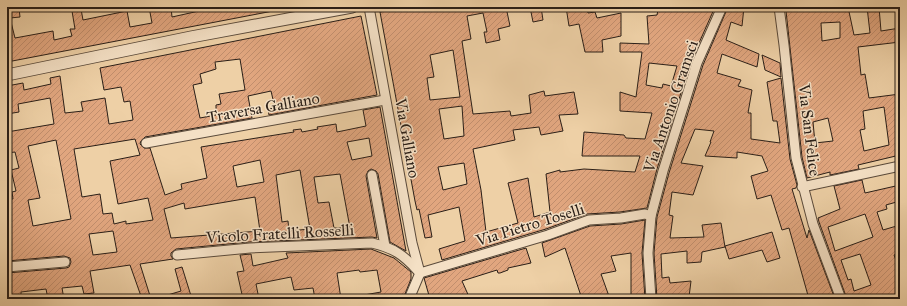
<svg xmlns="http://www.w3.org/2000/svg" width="907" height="306" viewBox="0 0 907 306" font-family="'IM FELL Great Primer',serif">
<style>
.building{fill:url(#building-hatch);stroke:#291e17;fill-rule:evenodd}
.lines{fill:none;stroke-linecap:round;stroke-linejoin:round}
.minor-casing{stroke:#5a4a3b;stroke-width:11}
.tertiary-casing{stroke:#5a4a3b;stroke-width:13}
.minor{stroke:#f4e0c5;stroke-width:9}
.tertiary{stroke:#f4e0c5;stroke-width:11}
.labels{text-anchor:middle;stroke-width:3;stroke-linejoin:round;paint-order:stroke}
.street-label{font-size:16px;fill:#291e17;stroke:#f4e0c5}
</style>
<defs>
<pattern id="building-hatch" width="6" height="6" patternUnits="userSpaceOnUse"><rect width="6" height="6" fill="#e1a67f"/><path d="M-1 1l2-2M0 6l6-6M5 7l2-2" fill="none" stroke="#c18e6d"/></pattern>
</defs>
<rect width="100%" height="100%" fill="#eed0a6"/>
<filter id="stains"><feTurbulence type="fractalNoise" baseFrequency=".005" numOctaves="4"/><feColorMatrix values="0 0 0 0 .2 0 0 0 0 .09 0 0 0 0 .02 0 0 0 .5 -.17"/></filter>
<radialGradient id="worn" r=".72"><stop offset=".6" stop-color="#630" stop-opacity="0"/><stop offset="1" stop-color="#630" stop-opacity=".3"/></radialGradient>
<g class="building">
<polygon points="149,7 171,7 172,17 199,11 198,7 273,7 273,11 7,62 7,9 19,8 20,17 10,18 15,38 53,31 54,40 72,36 70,29 75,29 72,11 81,9 83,20 127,11 130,27 152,23"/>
<path d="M412 7H506L510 26 498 29 500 40 486 43 484 32H487L483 13 467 16 471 39 462 41 473 114 510 111 511 116 531 113 529 95 544 91 545 96 574 92 578 114 559 115 563 131 541 135 539 127 513 130 515 140 473 149 481 190 486 232 518 223 508 183 528 178 534 217 550 212 546 174 560 170V172L584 169 635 172 640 156H582L584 132 624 135 626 138 645 139 652 113 620 111V92L636 97 642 52H620V43L649 44 647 16 657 15 658 10 664 9V7H715L691 61 657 169 647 208 620 212 587 214 546 229 442 260 439 249 465 241 459 207 428 215 432 237 425 238 419 209 417 210 415 201 380 12ZM453 50 460 97 430 100 427 78 434 77 430 55ZM649 63 677 66 671 86 663 84 662 88 646 85ZM462 106 464 136 444 139 439 109ZM464 163 467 184 443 190 438 167Z"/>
<polygon points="530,7 541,7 543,20 533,22"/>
<polygon points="566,7 587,7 588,13 595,12 597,18 621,13 621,36 602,40 603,52 585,52 579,24 569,26"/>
<polygon points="728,7 744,7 742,26 731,22 726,40 759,54 757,67 722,54 717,73 741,80 738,86 752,90 748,113 751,113 751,139 780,143 777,121 773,121 767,82 781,78 790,159 797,185 796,188 792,189 807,238 809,230 835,299 809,299 789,228 782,230 771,195 757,199 751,176 768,171 762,156 737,152 737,158 705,156 711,142 710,142 714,131 695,129 681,163 703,166 693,195 672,192 669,215 673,216 670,238 704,237 702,225 721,223 725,247 702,252 701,262 687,263 687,251 661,254 662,278 669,277 670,283 691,281 689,297 657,299 654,253 657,217 669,173 703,65"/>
<path d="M815 7H848L854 35 870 33 867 7H879L881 31 900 28V42L858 47 861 75 865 74 869 98 900 94V117H896L900 155 858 165 859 169 830 175V172L807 178 802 157 786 11ZM840 22V38L822 41 821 23ZM884 107 889 145 864 151 860 130 865 129 863 111ZM828 118 833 141 815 143 813 122Z"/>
<path d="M361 16 377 95 269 115 268 109 275 108 271 91 248 96 252 118 145 137 141 141 140 144 144 148H150L165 195 182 189 181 184 207 178 201 147 294 132 293 130 301 129 302 132 318 129 317 127 336 124 337 132 366 126 363 110 380 107 406 251 390 242 378 174 376 171 371 169 368 171 366 176 377 238 372 237 249 242 176 249 171 253V256L173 259 140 264 151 299H142L130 265 90 271 94 293 84 294 82 286 62 288 64 299H48L46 289 21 292V299H7V273L66 268 69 267 71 262 70 258 64 256 7 261V199H13L12 192 16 191 11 170 19 168 15 152 7 153V132L54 124 50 98 18 104 19 112 7 114V86L23 83 24 90 51 84 50 78 60 76 65 113 83 111 81 102 105 98 109 124 133 120 130 101 124 102 121 87 104 90 100 68ZM240 59 245 90 219 94 221 104 216 105V115L200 118 193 85 202 83 200 74 216 69 215 62ZM369 138 372 156 352 160 347 142ZM135 139 140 155 110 161 118 204 148 198 153 220 126 224V221L114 224 112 213 103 214 100 194 82 197 74 149ZM56 140 71 219 33 226 28 200 40 198 28 146ZM260 160 264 182 237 187 233 166ZM300 170 310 229 289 231 288 221 282 222 276 175ZM340 174 350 228H334L329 202 318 203 314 177ZM255 197 260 231 171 238 164 209 184 203 185 209ZM113 231 117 252 93 255 89 234Z"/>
<polygon points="762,55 780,63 781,77 765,70"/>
<path d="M862 180 865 193 900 185V201L886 205 887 209 877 212 883 230 900 225V253L894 255 900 271V299H847L819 222 818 218 840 209 834 186ZM865 214 873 237 835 251 828 227ZM860 254 871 285 854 291 851 279 848 280 841 260Z"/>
<polygon points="645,220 642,253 645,299 631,299 631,253 611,256 616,271 601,274 610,299 582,299 565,248 545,257 542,243 590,226 621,224"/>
<polygon points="772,232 780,258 767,262 762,250 729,259 725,246"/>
<polygon points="526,248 531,263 508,268 508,270 500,273 498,273 497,270 462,281 470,299 430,299 424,278"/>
<polygon points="371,249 394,258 411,272 411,279 403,299 364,299 364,295 381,292 377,270 360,272 359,270 337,273 341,299 315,299 313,288 294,290 291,277 256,284 259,299 243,299 237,272 244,271 240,255 251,254 253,266 288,258 286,253"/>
<polygon points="182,267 192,299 161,299 161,297 181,291 175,269"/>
</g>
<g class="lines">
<defs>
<g id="minor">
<polyline points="369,7 412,243 420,273"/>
<polyline points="779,7 784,45 796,158 813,224 841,299"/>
<polyline points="146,143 385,100"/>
<polyline points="372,175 385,246"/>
<polyline points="802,187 900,166"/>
<path d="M177 255 250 248 372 243C393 248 403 254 418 271"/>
<polyline points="7,267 65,262"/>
<polyline points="420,273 548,235 589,220 621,218 645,214 651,216"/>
<polyline points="409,299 420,273"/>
<polyline points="651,299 648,253 651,216 663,171 697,63 722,7"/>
</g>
<polyline id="tertiary" points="7,75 191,37 352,7"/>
</defs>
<use href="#minor" class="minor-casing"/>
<use href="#tertiary" class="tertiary-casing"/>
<use href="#minor" class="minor"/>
<use href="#tertiary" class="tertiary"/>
</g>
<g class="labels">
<g class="street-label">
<text transform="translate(670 106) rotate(-71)" y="6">Via Antonio Gramsci</text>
<text transform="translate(263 107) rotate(-10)" y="6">Traversa Galliano</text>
<text transform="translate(810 130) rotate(83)" y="6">Via San Felice</text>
<text transform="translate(408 138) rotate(80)" y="6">Via Galliano</text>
<text transform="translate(530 224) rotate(-17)" y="6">Via Pietro Toselli</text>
<text transform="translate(280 233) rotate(-3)" y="6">Vicolo Fratelli Rosselli</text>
</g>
</g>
<rect width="907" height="306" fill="none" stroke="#eed0a6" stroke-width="24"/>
<rect x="8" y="8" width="891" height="290" fill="none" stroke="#291e17" stroke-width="2"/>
<rect x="12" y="12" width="883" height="282" fill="none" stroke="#291e17"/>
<rect width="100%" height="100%" filter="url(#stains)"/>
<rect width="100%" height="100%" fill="url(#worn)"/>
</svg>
